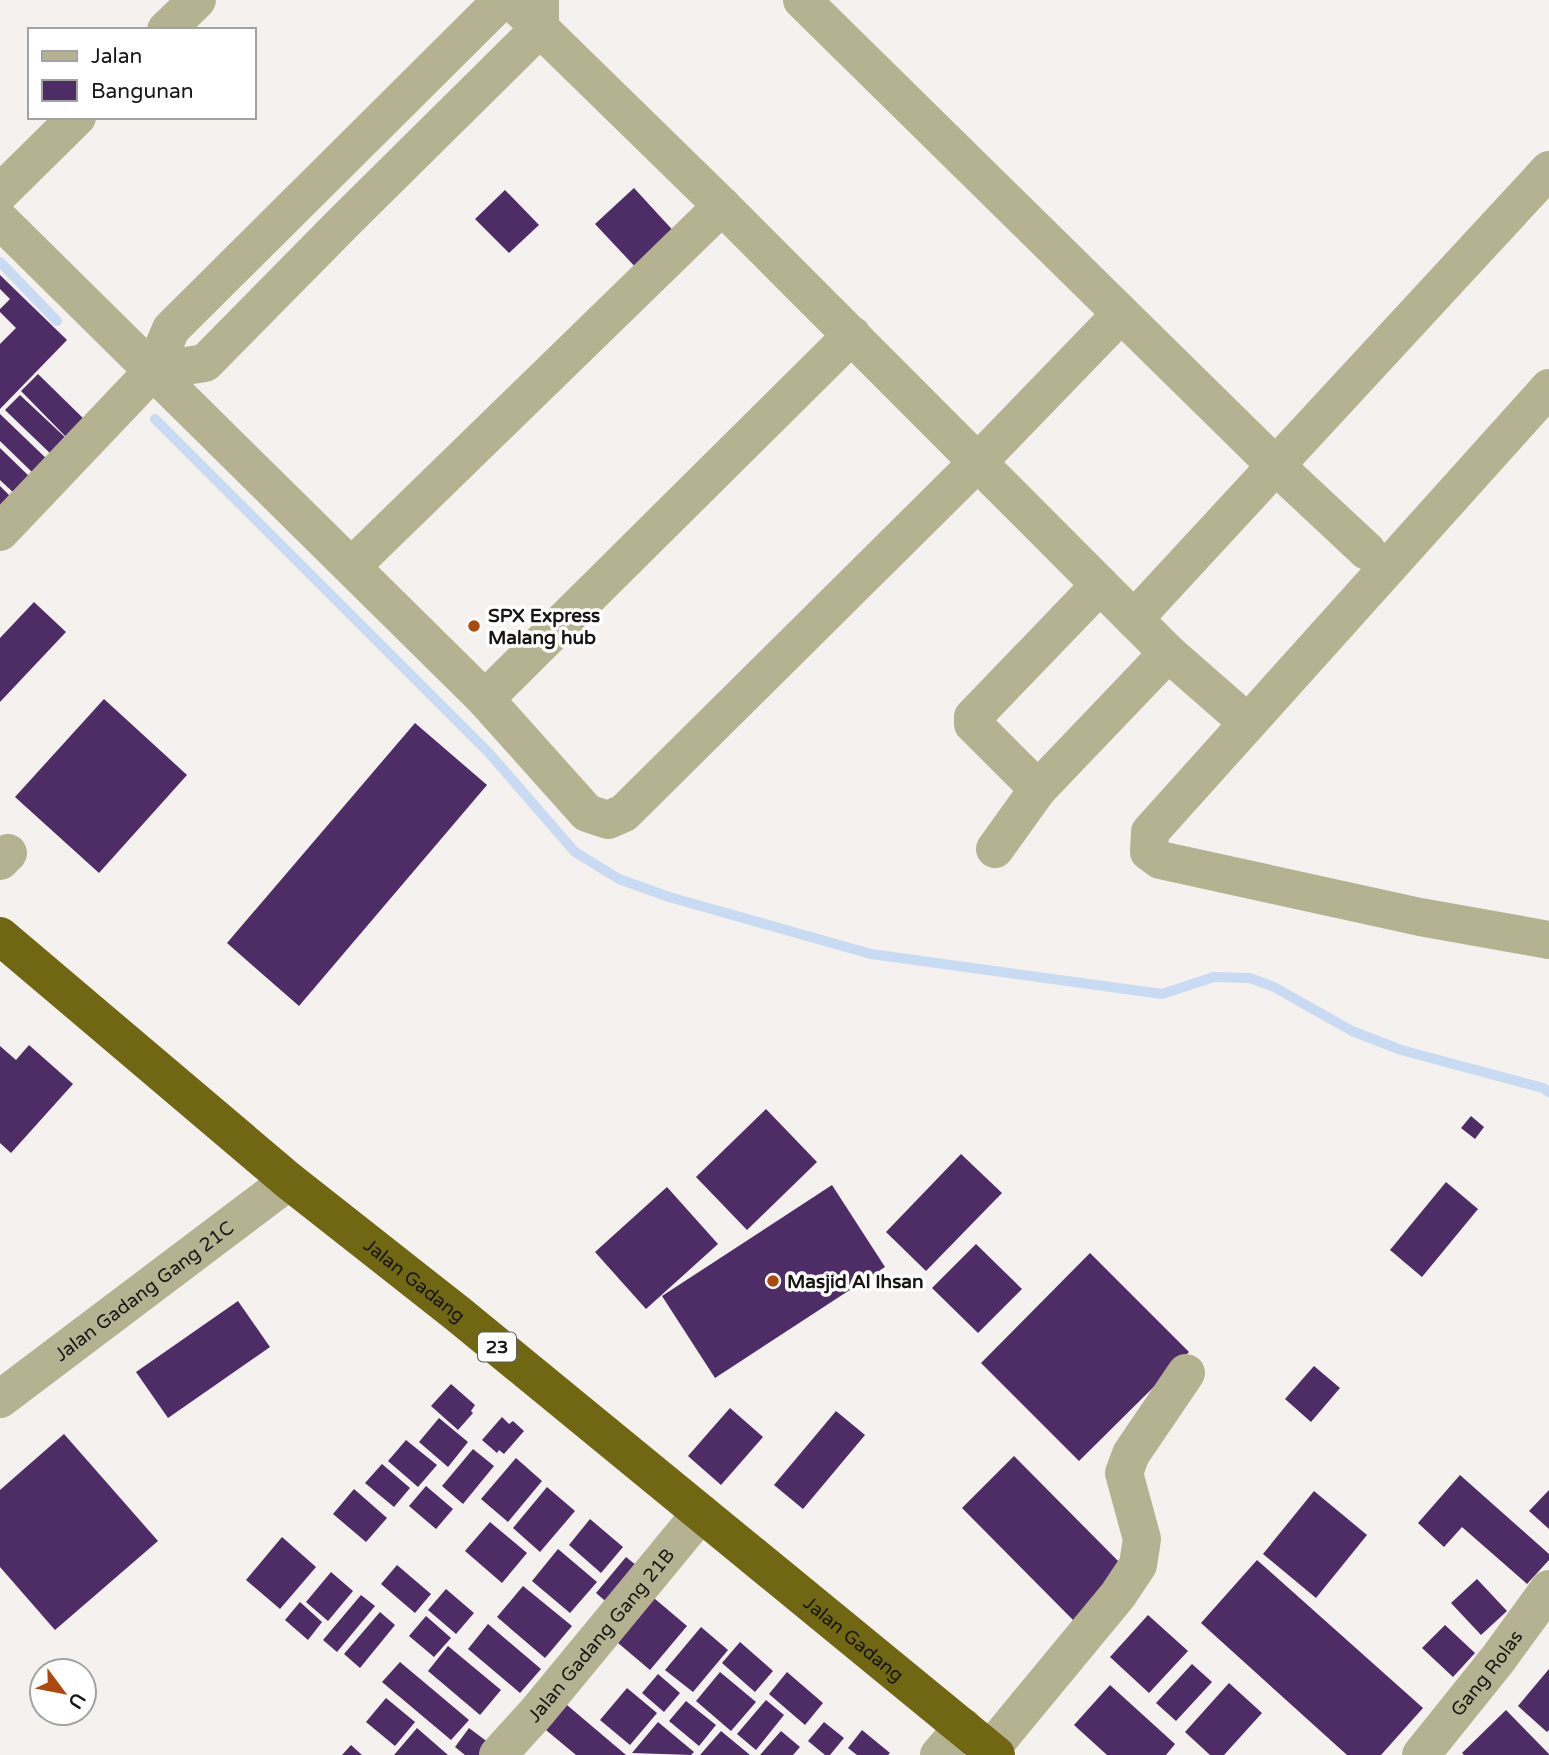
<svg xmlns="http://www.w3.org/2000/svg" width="1549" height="1755" viewBox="0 0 1549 1755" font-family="'Varela Round',sans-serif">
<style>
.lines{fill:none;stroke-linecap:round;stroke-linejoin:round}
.stream{stroke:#c9daf3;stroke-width:10}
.building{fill:#4e2d66}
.minor{stroke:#b5b291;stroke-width:38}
.highway{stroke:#716712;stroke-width:38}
.poi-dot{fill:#ac4a0e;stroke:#fff;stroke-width:2.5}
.labels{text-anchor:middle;stroke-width:7;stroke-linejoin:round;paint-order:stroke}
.shield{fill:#fff;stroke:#5d5c5b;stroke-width:2}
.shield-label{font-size:18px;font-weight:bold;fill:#171615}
.poi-label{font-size:19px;font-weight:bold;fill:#171615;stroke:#fff;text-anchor:start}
.street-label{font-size:19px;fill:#171615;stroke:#fff}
</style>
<rect width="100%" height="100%" fill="#f5f1ee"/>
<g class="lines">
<g class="stream">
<polyline points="0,262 57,321"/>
<polyline points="155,419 489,753 575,852 619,879 669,897 871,954 1162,994 1214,977 1250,978 1274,987 1352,1031 1401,1050 1543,1088 1549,1092"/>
</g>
</g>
<g class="building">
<polygon points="634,188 679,237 640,272 595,224"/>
<polygon points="505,190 539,225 509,253 475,219"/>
<polygon points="0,275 67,340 0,409 0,344 16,328 0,312 0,309 10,299 0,289"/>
<polygon points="38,374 87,422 69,440 21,391"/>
<polygon points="20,395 68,440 53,456 5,410"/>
<polygon points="0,414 50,462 36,476 0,441"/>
<polygon points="0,448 32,479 16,495 0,480"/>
<polygon points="0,486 12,498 0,510"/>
<polygon points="34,602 66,632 0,702 0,638"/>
<polygon points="104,699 187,775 99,873 15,797"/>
<polygon points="415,723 487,785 299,1006 227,943"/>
<polygon points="29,1045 73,1084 11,1153 0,1143 0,1046 16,1060"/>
<polygon points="766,1109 817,1162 747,1230 696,1177"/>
<polygon points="1471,1116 1484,1127 1475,1139 1461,1128"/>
<polygon points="961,1154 1002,1193 926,1271 886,1232"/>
<polygon points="1446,1182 1478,1209 1422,1277 1390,1250"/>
<polygon points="832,1185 885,1267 715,1378 662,1296"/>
<polygon points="667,1187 718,1244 646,1309 595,1252"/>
<polygon points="976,1244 1022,1289 978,1333 932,1288"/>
<polygon points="1090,1253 1189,1352 1079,1461 981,1363"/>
<polygon points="238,1301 270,1347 168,1418 136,1372"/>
<polygon points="1314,1366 1340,1388 1311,1422 1285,1399"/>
<polygon points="451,1384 475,1405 471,1411 473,1413 458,1430 431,1406"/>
<polygon points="730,1408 763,1437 721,1485 688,1456"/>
<polygon points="836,1411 865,1435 803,1509 774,1485"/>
<polygon points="502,1417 509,1424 513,1421 524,1431 504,1454 499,1450 497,1453 482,1440"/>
<polygon points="439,1418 468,1442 448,1467 419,1442"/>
<polygon points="64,1434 158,1541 55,1630 0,1567 0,1490"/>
<polygon points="406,1440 437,1465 418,1487 388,1461"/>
<polygon points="473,1449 494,1466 463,1504 442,1486"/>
<polygon points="1014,1456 1127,1570 1075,1622 962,1508"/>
<polygon points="516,1458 542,1481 508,1522 481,1499"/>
<polygon points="382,1464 410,1488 394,1507 365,1483"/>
<polygon points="1460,1475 1549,1554 1549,1560 1527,1584 1462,1527 1444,1547 1418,1523"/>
<polygon points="426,1486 453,1509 436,1529 409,1506"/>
<polygon points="547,1487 575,1511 540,1552 513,1528"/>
<polygon points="354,1489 387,1518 366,1542 333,1514"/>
<polygon points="1549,1490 1549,1529 1529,1511"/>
<polygon points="1314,1491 1367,1535 1316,1598 1263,1554"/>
<polygon points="590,1519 623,1547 601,1573 569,1545"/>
<polygon points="490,1522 527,1553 502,1583 465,1551"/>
<polygon points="282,1537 316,1567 280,1609 246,1580"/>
<polygon points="558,1549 597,1582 570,1613 532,1581"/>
<polygon points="626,1557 647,1574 616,1610 596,1593"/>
<polygon points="1257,1560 1423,1708 1381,1755 1347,1755 1201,1623"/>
<polygon points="397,1565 431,1594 415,1613 381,1584"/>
<polygon points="331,1572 353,1591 328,1621 306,1602"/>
<polygon points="1477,1579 1507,1611 1481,1635 1451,1603"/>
<polygon points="523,1586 572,1626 545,1658 497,1617"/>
<polygon points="446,1589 474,1613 456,1634 428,1610"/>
<polygon points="648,1593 687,1626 650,1670 611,1637"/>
<polygon points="361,1595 375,1606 337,1652 323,1640"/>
<polygon points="300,1602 322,1622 308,1640 285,1620"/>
<polygon points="380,1612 395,1625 360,1668 344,1654"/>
<polygon points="1148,1615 1188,1651 1149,1693 1110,1657"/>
<polygon points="426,1616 451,1638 434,1657 409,1636"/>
<polygon points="488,1624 541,1669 520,1693 468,1649"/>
<polygon points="1445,1625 1475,1653 1453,1677 1422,1648"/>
<polygon points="701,1627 728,1650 693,1692 665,1670"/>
<polygon points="740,1642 773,1671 755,1692 722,1663"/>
<polygon points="448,1646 501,1690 480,1715 428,1671"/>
<polygon points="400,1662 469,1720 451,1740 382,1682"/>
<polygon points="1192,1664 1212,1682 1176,1721 1156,1703"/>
<polygon points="1549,1669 1549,1730 1547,1732 1518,1706"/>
<polygon points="720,1672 756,1702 731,1731 696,1701"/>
<polygon points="787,1672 823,1703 805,1725 769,1694"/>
<polygon points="658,1674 680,1693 664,1712 642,1693"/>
<polygon points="1229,1683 1262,1713 1224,1755 1210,1755 1185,1732"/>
<polygon points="1110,1685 1175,1744 1166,1755 1107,1755 1074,1725"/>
<polygon points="627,1688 657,1713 630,1745 600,1720"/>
<polygon points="386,1698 415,1722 395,1746 366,1722"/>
<polygon points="766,1700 784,1715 756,1750 737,1734"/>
<polygon points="686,1701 716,1725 699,1746 669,1721"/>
<polygon points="567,1705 626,1755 576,1755 546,1730"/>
<polygon points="1506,1710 1549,1754 1549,1755 1464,1755 1462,1753"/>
<polygon points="658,1722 694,1752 691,1755 632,1753"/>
<polygon points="824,1722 844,1738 830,1755 825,1755 808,1741"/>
<polygon points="417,1728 448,1755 394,1755"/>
<polygon points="469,1728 493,1746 485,1755 465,1755 455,1747"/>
<polygon points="862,1730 890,1753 888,1755 857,1755 848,1748"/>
<polygon points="721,1731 750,1755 700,1755"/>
<polygon points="781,1731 800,1747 793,1755 760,1755"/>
<polygon points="351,1745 362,1755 342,1755"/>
</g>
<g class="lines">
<g class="minor">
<polyline points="511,0 722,206 1134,619"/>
<polyline points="802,0 1276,466 1367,551"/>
<polyline points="166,30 197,0"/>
<polyline points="0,193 77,117"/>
<polyline points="0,220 485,699 587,813 608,820 624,813 977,463 1121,314"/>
<polyline points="153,371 205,363 344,222 540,28 540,2"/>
<polyline points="1549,388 1150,832 1149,852 1160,860 1420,917 1549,940"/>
<polyline points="0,532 153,371 171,329 502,0"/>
<polyline points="352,566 722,206"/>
<polyline points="1168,653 1232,709"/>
<polyline points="485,699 852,335"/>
<polyline points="1038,789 973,724 973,717 1100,585"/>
<polyline points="995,849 1038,789 1168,653 1134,619 1549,170"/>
<polyline points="0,861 8,853"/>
<path id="s1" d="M0 1399 289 1181"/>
<polyline points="990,1750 1118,1595 1138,1565 1142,1539 1124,1473 1131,1454 1186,1373"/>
<path id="s2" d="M498 1755 537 1712 701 1513"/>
<polyline points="939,1755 963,1727"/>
<path id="s3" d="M1421 1755 1498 1659 1549 1589"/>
</g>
<path class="highway" id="s4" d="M0 936 289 1181 458 1314 996 1755"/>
</g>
<g class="poi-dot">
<circle cx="474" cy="626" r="7"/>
<circle cx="773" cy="1281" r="7"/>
</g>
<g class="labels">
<rect class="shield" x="478" y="1332.5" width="38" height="29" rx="5"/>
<g class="shield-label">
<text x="497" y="1353">23</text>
</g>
<g class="poi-label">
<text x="488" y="622">SPX Express<tspan x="488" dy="22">Malang hub</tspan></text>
<text x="787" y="1288">Masjid Al Ihsan</text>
</g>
<g class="street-label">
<text dy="7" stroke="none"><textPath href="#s4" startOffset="539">Jalan Gadang</textPath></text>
<text dy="7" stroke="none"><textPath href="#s1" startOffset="180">Jalan Gadang Gang 21C</textPath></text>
<text dy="7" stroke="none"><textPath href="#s2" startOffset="158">Jalan Gadang Gang 21B</textPath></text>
<text dy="7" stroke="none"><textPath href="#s4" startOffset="1106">Jalan Gadang</textPath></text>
<text dy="7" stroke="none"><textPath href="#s3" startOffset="105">Gang Rolas</textPath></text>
</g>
</g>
<rect x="28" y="28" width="228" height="91" fill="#ffffff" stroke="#a2a2a1" stroke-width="2"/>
<rect x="42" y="51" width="35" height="10" fill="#b5b291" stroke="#a2a2a1" stroke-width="2"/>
<text x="91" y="63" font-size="21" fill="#171615">Jalan</text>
<rect x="42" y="80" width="35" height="21" fill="#4e2d66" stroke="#a2a2a1" stroke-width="2"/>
<text x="91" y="98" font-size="21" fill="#171615">Bangunan</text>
<g transform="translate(63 1692) rotate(122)"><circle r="33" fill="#ffffff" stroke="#a2a2a1" stroke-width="2"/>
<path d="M0-5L12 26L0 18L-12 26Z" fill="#ac4a0e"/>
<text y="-10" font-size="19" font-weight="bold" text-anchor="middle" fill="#171615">U</text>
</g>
</svg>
